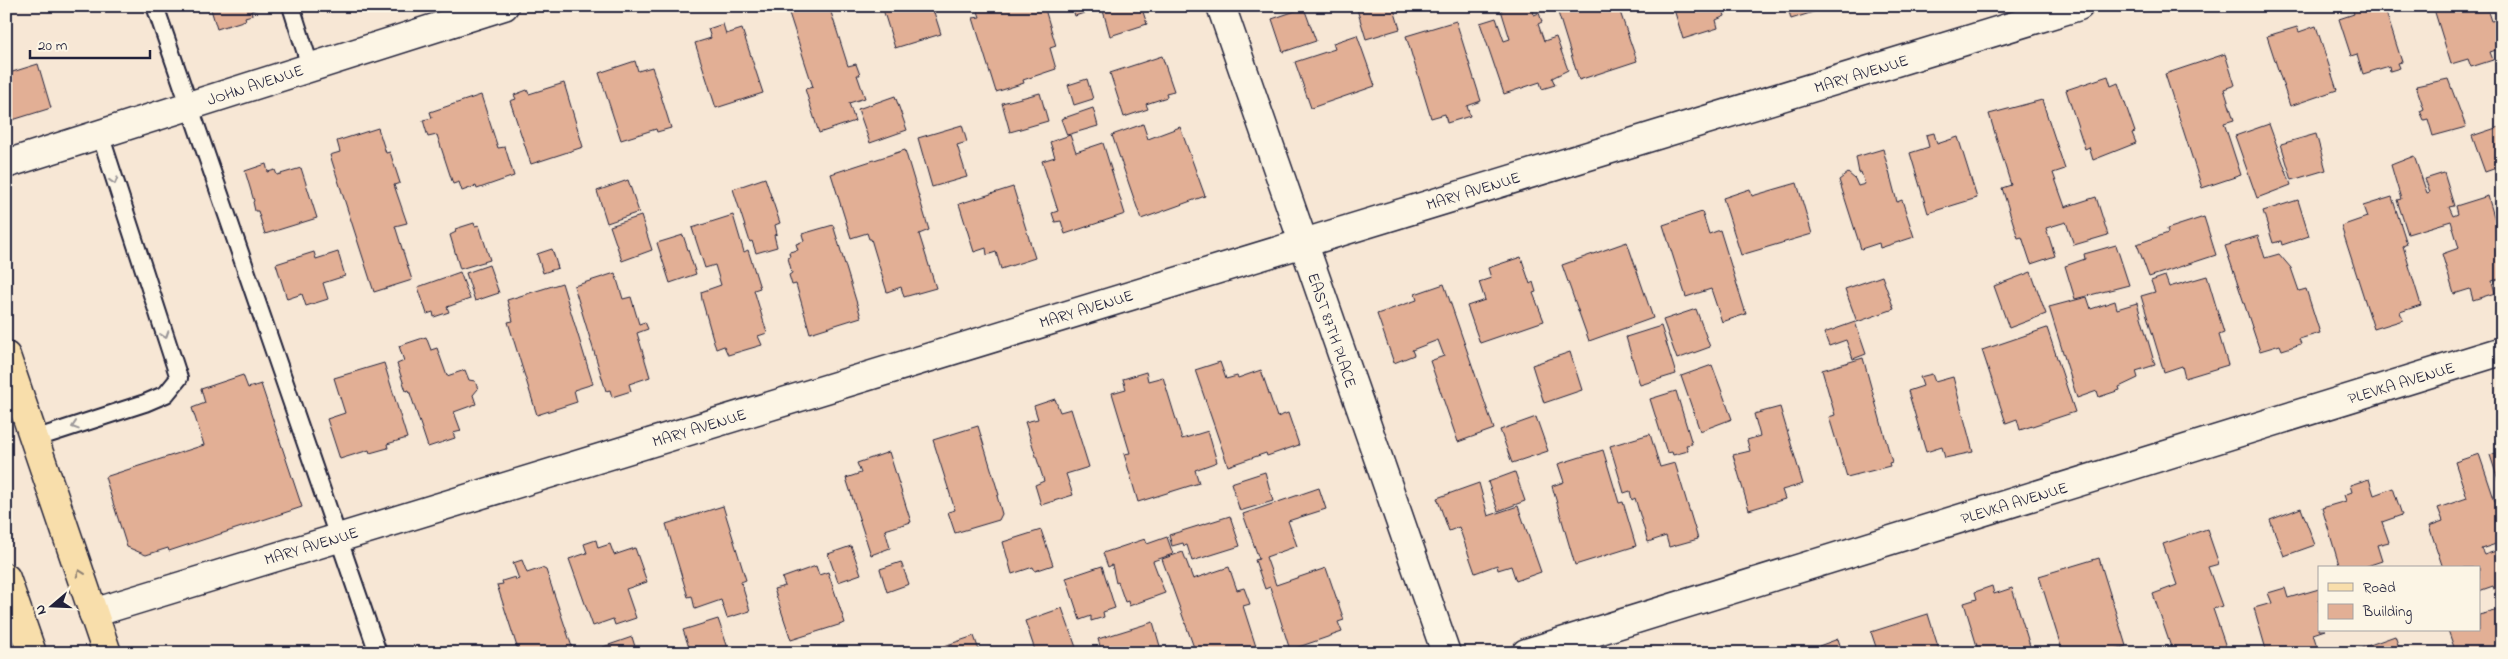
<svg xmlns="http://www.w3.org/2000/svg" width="2508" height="659" viewBox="0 0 2508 659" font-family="'Indie Flower',sans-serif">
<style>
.building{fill:#e2af95;stroke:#22223b}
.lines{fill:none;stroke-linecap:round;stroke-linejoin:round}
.lane-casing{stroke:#22223b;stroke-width:20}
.street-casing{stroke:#22223b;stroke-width:31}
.primary-casing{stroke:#22223b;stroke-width:31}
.lane{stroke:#fcf5e5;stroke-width:16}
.street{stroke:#fcf5e5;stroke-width:28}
.primary{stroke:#f8deab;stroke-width:28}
.oneway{stroke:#9a9698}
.oneway2{stroke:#8d8073}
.labels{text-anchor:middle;stroke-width:4.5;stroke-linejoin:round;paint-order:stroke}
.street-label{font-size:16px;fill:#22223b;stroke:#fcf5e5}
</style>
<rect width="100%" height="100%" fill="#f7e7d5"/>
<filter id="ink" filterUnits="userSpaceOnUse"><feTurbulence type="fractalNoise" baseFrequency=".02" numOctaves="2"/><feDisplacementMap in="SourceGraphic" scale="10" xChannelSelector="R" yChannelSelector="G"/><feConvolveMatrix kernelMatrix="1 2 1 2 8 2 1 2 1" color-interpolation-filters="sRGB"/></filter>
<g filter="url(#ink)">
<g class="building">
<polygon points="210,6 262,6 262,7 251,11 252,15 245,17 246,20 217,29"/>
<polygon points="793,6 829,6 848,66 856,64 860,75 857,75 865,98 849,103 855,121 819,133 805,89 813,87 789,13 795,11"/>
<polygon points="882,6 932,6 941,34 895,48"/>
<polygon points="976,6 1044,6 1056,46 1050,48 1056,69 1023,80 1024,83 996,92 973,18 980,17"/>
<polygon points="1072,6 1141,6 1147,24 1110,36 1102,7 1075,16"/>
<polygon points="1356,6 1393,6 1400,29 1366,39"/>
<polygon points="1512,6 1532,6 1534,15 1539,13 1542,22 1538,24 1544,41 1556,37 1568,70 1552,78 1555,85 1542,89 1540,82 1504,94 1480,23 1496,18 1504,41 1510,39 1501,10"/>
<polygon points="1556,6 1618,6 1637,61 1579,80"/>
<polygon points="1673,6 1722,6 1725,16 1716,20 1718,28 1683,39"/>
<polygon points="1774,6 1822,6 1823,9 1791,19 1788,7 1776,11"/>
<polygon points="2356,6 2369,6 2370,10 2384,6 2402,62 2398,63 2400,68 2390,71 2389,66 2363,74 2357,54 2351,56 2339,19 2354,14 2352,8"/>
<polygon points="2433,6 2486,6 2491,21 2497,20 2502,36 2502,48 2490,52 2493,60 2471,67 2468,59 2451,64"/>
<polygon points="1304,8 1316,41 1283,52 1272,19"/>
<polygon points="1456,21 1481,101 1467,106 1470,116 1447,123 1445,114 1431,118 1406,36"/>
<polygon points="723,24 726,34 742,29 763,93 716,108 695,43 711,38 708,29"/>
<polygon points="2316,26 2337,90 2290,106 2267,36 2297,27 2299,32"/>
<polygon points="1357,35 1375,86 1311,108 1295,62 1335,49 1333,43"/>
<polygon points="2225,54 2235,85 2224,89 2234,120 2224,123 2241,175 2202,188 2165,74"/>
<polygon points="1162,56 1174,91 1166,93 1167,97 1146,104 1148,109 1124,117 1110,73"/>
<polygon points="635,61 638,71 652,67 671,128 657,132 656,129 621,140 599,73"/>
<polygon points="38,64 51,108 6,122 6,74"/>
<polygon points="2108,76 2111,86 2118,83 2135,132 2132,133 2136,143 2093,160 2089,147 2085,149 2066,90"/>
<polygon points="1087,79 1093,99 1074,105 1068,85"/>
<polygon points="2448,79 2466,127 2433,136 2428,119 2424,120 2420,111 2424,109 2416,86"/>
<polygon points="564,83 583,147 531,164 510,101 516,99 514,95 527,90 529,94"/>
<polygon points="1040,93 1048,121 1010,132 1002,103"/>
<polygon points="481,95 498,148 505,147 514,176 477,189 476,186 462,191 459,182 453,184 437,135 428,137 423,120 432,118 430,112"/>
<polygon points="895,96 907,130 870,143 858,109"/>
<polygon points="2042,100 2065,169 2053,173 2065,207 2096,197 2108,235 2074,245 2066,222 2046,228 2055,256 2031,264 2022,237 2018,238 2002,188 2011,185 1989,114"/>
<polygon points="1093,108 1098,126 1067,135 1061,119"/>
<polygon points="1143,124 1148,139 1180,127 1205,196 1141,219 1112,135"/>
<polygon points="2269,124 2291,185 2257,198 2235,136"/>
<polygon points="962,125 967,142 957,145 967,177 932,187 918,138"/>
<polygon points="2502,126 2502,166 2485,172 2472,136"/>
<polygon points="378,128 386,153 390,152 400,183 394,185 407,223 395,226 412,280 374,292 330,155 340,152 337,141"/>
<polygon points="1934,133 1937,144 1958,137 1977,198 1928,213 1910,153 1929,147 1926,135"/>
<polygon points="2316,134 2326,170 2292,180 2281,144"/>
<polygon points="1070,135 1076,152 1103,143 1125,214 1065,234 1061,221 1055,222 1052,213 1058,211 1042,161 1055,157 1050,142"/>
<polygon points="1883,149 1897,202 1902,200 1914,237 1880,248 1879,243 1861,249 1839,180 1848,173 1855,179 1858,186 1865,184 1861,172 1859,173 1856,157"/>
<polygon points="905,150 929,230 919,234 936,288 904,297 901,287 887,292 871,239 869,239 867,233 851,238 831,174"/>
<polygon points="2414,156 2427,193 2430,192 2425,179 2444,173 2454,206 2449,207 2453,216 2458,214 2456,206 2488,196 2501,241 2498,241 2502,254 2502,278 2492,281 2495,293 2473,300 2470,289 2454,294 2442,254 2459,248 2451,221 2408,234 2397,200 2401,199 2391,165"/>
<polygon points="266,164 268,172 275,170 277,175 301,168 317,218 265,234 258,211 255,211 253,202 254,201 245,171"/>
<polygon points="765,178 780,223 775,225 777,234 774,235 777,247 756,253 752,241 750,242 733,189"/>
<polygon points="628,180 639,212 607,223 597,191"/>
<polygon points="1797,183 1812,234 1741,255 1723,198 1750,189 1752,196"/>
<polygon points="1013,187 1035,258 1001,269 996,252 987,255 986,248 974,252 959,204"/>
<polygon points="2392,197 2407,244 2403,246 2421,305 2400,312 2403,320 2374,329 2341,226 2367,217 2363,206"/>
<polygon points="2298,200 2309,236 2282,245 2281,241 2273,243 2263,211"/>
<polygon points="1702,212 1709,234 1720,230 1746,314 1722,322 1711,289 1686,297 1663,225"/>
<polygon points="733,215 744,252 748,250 760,288 754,290 767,333 758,336 762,345 728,355 724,346 716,349 702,300 701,292 721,285 715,265 705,268 692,228"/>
<polygon points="641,216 652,250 622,261 610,226"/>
<polygon points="2204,217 2216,255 2149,277 2137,244 2168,233 2167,229"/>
<polygon points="474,223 475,226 479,225 490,260 460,269 450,235 456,232 455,229"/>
<polygon points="833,225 861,317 810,333 796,284 792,285 789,275 792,273 788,258 790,257 789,252 798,250 796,244 804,241 802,234"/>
<polygon points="683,235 696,274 670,283 657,243"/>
<polygon points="2258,236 2265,258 2279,254 2291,268 2299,291 2306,289 2320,333 2299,339 2301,344 2282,350 2280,345 2260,351 2225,246"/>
<polygon points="1627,242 1653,318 1589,341 1562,265"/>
<polygon points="2116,245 2129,285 2075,299 2065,266 2085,259 2084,254"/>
<polygon points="552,249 558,268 543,273 537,254"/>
<polygon points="314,252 316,259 338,252 345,276 323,283 328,299 306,306 302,294 287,299 276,264"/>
<polygon points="1521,257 1530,284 1533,282 1536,292 1533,293 1544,321 1480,343 1467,306 1485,300 1479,282 1491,278 1488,268"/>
<polygon points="489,265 499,293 475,301 466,273"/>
<polygon points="460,272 470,299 447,307 449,312 434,317 433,312 427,314 418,287"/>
<polygon points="2031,272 2046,314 2009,328 1994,286"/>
<polygon points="615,273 623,299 631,297 639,324 645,322 648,329 637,333 650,377 629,384 631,391 612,397 610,390 606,391 574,286"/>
<polygon points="1882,276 1894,309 1857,322 1845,289"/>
<polygon points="2165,276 2169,287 2207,276 2224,333 2219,335 2228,365 2185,378 2182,366 2164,372 2141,296 2155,292 2151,281"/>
<polygon points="562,283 593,384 574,390 577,402 537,415 508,322 513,321 507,300"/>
<polygon points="1444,284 1494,429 1458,442 1430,361 1444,356 1438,340 1412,350 1414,355 1394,363 1377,314 1417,300 1415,294"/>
<polygon points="2087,297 2091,309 2115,301 2117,309 2137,303 2155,365 2136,371 2138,378 2119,387 2120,390 2099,397 2097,391 2077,398 2049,307"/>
<polygon points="1696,309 1710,347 1677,359 1663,320"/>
<polygon points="1855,322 1866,354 1853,359 1846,340 1829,346 1824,333"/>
<polygon points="1661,326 1676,374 1640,385 1626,337"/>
<polygon points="2047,328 2075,412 2020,430 2017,419 2006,423 1982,350"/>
<polygon points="426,337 431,350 437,348 447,376 465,370 469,380 475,381 478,389 473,395 476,404 454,412 461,431 453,433 455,438 428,447 409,390 406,391 397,364 404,361 399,346"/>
<polygon points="1570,352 1582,390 1544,403 1532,365"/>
<polygon points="1863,358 1892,462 1889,463 1890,466 1847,477 1829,417 1835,415 1822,370"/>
<polygon points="1220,362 1226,379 1237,376 1238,378 1261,370 1277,417 1288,413 1299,445 1267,456 1266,453 1228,466 1195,370"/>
<polygon points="384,363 407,438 387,444 388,448 370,453 369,450 340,459 327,419 345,413 334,378"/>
<polygon points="1712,365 1732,419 1700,431 1681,376"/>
<polygon points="1146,372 1148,381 1163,377 1182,439 1208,431 1217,462 1195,470 1199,483 1138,502 1124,454 1130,453 1112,393 1126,389 1123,379"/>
<polygon points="1932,374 1935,382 1953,377 1973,452 1945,458 1942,447 1926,452 1908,391 1923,386 1920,377"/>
<polygon points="243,375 248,388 261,384 302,507 169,551 168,548 146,555 127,547 105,477 204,445 192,408 205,403 201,389"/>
<polygon points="1676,391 1692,444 1686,445 1688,451 1673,455 1672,452 1667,453 1650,399"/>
<polygon points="1055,399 1060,412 1071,409 1089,467 1066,474 1073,495 1041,505 1035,485 1044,481 1025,422 1038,419 1034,406"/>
<polygon points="1780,407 1803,484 1782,490 1785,499 1749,510 1733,455 1750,451 1747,440 1760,436 1754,414"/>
<polygon points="1536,417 1548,451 1512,463 1500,430"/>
<polygon points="978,426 999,495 997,496 1002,514 999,520 955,533 948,512 955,510 933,440"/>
<polygon points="1650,434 1660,467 1675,463 1698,539 1669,547 1666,536 1648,542 1635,498 1632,500 1630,491 1624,493 1610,446"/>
<polygon points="1603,450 1619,503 1623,502 1636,546 1575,565 1552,486 1564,482 1558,464"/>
<polygon points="2502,451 2502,492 2490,455"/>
<polygon points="889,452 911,522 885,530 890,548 871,555 846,478 861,473 857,463"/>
<polygon points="2479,454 2502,522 2502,542 2481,549 2484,555 2502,549 2502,595 2497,597 2493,586 2479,591 2479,568 2443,568 2429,526 2443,521 2438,508 2467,498 2455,462"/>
<polygon points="1265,472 1273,501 1240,511 1231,483"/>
<polygon points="1515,472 1525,501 1498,511 1488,482"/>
<polygon points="2369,479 2374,495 2393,488 2402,515 2382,522 2389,542 2377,545 2382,561 2361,568 2340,568 2322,508 2346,501 2344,495 2352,492 2350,485"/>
<polygon points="1479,483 1488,516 1518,506 1541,572 1516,581 1511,566 1498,570 1497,565 1475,573 1459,527 1449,531 1437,498"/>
<polygon points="1319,488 1326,509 1288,521 1297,546 1266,557 1276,585 1326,568 1344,620 1338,622 1342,632 1290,650 1270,587 1265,589 1255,560 1259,559 1243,514"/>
<polygon points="723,506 746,580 741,582 750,611 727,618 721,600 695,609 692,596 688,597 666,524"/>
<polygon points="2301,508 2315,545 2284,556 2270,520"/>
<polygon points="1230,516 1240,546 1192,561 1187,545 1184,546 1183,543 1172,546 1169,535"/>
<polygon points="2207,529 2219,564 2208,567 2222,606 2213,609 2228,653 2173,653 2153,594 2177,585 2163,544"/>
<polygon points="1041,530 1053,565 1035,571 1033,567 1012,574 1003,542"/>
<polygon points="1167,537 1173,554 1153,561 1165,593 1129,606 1128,601 1125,602 1118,582 1116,583 1112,565 1108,567 1103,553 1145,539 1147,544"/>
<polygon points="596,540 598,548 610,544 614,555 635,548 647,582 626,589 636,618 615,625 613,619 593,626 569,559 587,553 584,544"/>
<polygon points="851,546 861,574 838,582 828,554"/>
<polygon points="1183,552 1193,579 1229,567 1237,590 1244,588 1250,604 1243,606 1258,653 1196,653 1162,559"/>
<polygon points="2099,558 2126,646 2105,653 2063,653 2039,576"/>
<polygon points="522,560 527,573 542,568 546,570 572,647 555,653 519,653 497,585 503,584 502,581 515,577 516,580 519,579 513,563"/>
<polygon points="901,562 909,584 887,592 880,569"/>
<polygon points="816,566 819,575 828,572 845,623 791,640 774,589 785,586 782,578"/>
<polygon points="1102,566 1115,608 1103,612 1104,617 1091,621 1091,616 1080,620 1066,578"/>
<polygon points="1992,586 1994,594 2012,588 2030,646 2008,653 1979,653 1964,603 1977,599 1975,592"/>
<polygon points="2285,588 2288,598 2319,589 2319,630 2325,630 2313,634 2319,653 2267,653 2254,608 2272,603 2268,593"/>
<polygon points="1062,608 1078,653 1036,653 1025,621"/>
<polygon points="2502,609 2502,648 2488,653 2456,653 2448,630 2479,630 2479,615"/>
<polygon points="1928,614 1940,653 1878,653 1871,632"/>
<polygon points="718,619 729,651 735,649 737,653 691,653 683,630"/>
<polygon points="1153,622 1162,653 1102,653 1098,639"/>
<polygon points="974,636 980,653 937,653 935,649"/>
<polygon points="2395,636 2401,653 2357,653 2356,650"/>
<polygon points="632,637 637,653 604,653 603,647"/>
<polygon points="1838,639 1842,651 1840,653 1821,653 1819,646"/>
</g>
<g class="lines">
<defs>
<g id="lane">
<polyline points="155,6 378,653"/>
<polyline points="291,6 310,66"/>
<polyline points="34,439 145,403 166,394 179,378 100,134"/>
</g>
<g id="street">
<polyline points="1221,6 1446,653"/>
<polyline points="6,164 504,6"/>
<polyline points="93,613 2079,6"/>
<polyline points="1526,653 2502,351"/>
</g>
<g id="primary">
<polyline points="6,356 107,653"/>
<polyline points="6,578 32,653"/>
</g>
</defs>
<use href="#lane" class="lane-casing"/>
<use href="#street" class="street-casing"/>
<use href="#primary" class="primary-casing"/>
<use href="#lane" class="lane"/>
<use href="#street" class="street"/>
<use href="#primary" class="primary"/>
</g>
<defs><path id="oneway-chevron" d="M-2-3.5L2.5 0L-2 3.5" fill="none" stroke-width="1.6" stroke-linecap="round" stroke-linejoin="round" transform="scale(1.25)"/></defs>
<g class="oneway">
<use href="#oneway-chevron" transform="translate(114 181) rotate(73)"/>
<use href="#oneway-chevron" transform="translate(165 335) rotate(72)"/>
<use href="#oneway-chevron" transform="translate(75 426) rotate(162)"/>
</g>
<use class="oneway2" href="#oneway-chevron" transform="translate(80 573) rotate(-109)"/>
</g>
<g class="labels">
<g class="street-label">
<text transform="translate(1861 73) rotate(-17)" y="6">MARY AVENUE</text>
<text transform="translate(255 84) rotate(-18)" y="6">JOHN AVENUE</text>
<text transform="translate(1473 190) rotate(-17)" y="6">MARY AVENUE</text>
<text transform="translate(1086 308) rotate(-17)" y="6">MARY AVENUE</text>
<text transform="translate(1333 330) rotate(71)" y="6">EAST 87TH PLACE</text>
<text transform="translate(2401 382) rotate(-17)" y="6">PLEVKA AVENUE</text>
<text transform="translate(699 427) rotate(-17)" y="6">MARY AVENUE</text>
<text transform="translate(2014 502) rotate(-17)" y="6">PLEVKA AVENUE</text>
<text transform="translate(311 545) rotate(-17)" y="6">MARY AVENUE</text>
</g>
</g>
<rect width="2508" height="659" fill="none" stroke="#fcf5e5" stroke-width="25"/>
<rect x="12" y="12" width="2483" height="634" fill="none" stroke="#22223b" stroke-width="2" filter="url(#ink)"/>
<rect x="2318" y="566" width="162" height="65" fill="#fcf5e5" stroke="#a5a1a1"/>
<rect x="2328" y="583" width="25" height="8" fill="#f8deab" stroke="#a5a1a1"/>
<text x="2363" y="592" font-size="15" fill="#22223b">Road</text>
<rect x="2328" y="604" width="25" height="15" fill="#e2af95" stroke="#a5a1a1"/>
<text x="2363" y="616" font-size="15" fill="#22223b">Building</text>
<g transform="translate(52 606) rotate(251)" stroke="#fcf5e5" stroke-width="4" paint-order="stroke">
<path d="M0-4L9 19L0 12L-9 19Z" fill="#22223b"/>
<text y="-8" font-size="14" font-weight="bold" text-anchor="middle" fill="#22223b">N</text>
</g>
<path d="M30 50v8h120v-8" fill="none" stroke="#22223b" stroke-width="2.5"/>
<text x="38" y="50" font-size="15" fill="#22223b" stroke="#fcf5e5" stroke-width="4" paint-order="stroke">20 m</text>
</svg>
